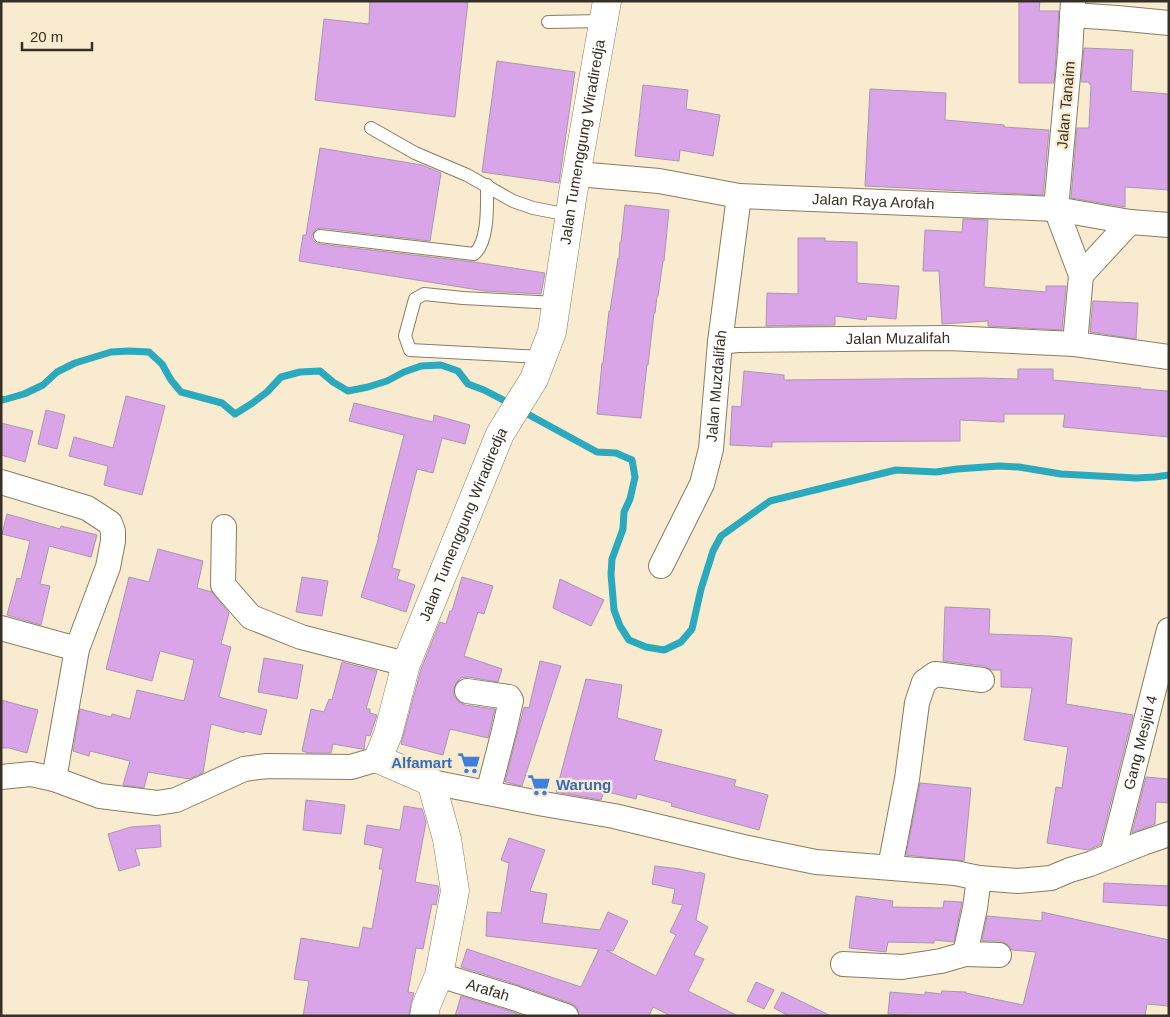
<svg xmlns="http://www.w3.org/2000/svg" width="1170" height="1017" viewBox="0 0 1170 1017" font-family="Arial,sans-serif">
<style>
.lines{fill:none;stroke-linecap:round;stroke-linejoin:round}
.stream{stroke:#2ba9bd;stroke-width:7}
.building{fill:#d9a5e8;stroke:#a997ae}
.lane-casing{stroke:#897c62;stroke-width:14}
.street-casing{stroke:#897c62;stroke-width:26}
.secondary-casing{stroke:#897c62;stroke-width:29}
.lane{stroke:#fff;stroke-width:12}
.street{stroke:#fff;stroke-width:24}
.secondary{stroke:#fff;stroke-width:28}
.labels{text-anchor:middle;stroke-width:4.5;stroke-linejoin:round;paint-order:stroke}
.street-label{font-size:15px;fill:#352f25;stroke:#f9ebcf}
.shop-label{font-size:15px;font-weight:bold;fill:#366cbe;stroke:#f9ebcf;text-anchor:end}
</style>
<rect width="100%" height="100%" fill="#f9ebcf"/>
<g class="lines">
<g class="stream">
<polyline points="1,399 3,400 24,394 43,385 57,372 75,363 111,352 129,351 149,352 162,364 171,380 181,392 222,403 235,414 251,404 267,392 281,377 300,372 320,371 333,382 348,391 368,387 387,381 404,372 421,366 441,365 458,371 468,384 484,390 513,405"/>
<polyline points="522,411 597,452 616,453 632,460 635,477 630,499 624,512 623,529 612,559 611,574 614,610 620,626 629,640 646,647 664,650 681,642 692,629 701,589 713,551 721,536 770,501 896,470 936,472 957,469 999,466 1019,467 1061,474 1136,478 1155,477 1169,475"/>
</g>
</g>
<g class="building">
<polygon points="370,1 468,1 455,117 315,100 324,19 369,24"/>
<polygon points="1019,1 1040,1 1039,11 1059,11 1054,83 1019,83"/>
<polygon points="1084,48 1133,50 1131,91 1169,94 1169,190 1125,187 1125,207 1071,198 1077,128 1089,128 1091,84 1089,84 1089,82 1081,82"/>
<polygon points="497,61 575,72 559,183 482,172"/>
<polygon points="643,85 688,90 686,109 720,115 713,156 680,150 679,161 635,156"/>
<polygon points="870,89 946,93 945,120 1004,125 1004,127 1049,130 1043,195 865,186"/>
<polygon points="320,148 422,165 441,173 430,241 321,228 316,229 312,235 312,239 316,243 319,244 474,262 545,273 541,294 485,291 299,261 303,235 306,235"/>
<polygon points="625,205 669,210 664,261 663,261 658,296 657,296 655,313 654,313 648,365 647,365 641,418 597,414 602,363 603,363 609,311 610,311 618,258 619,259 620,242 621,242"/>
<polygon points="963,219 988,220 984,287 1046,292 1046,286 1066,286 1062,330 988,326 988,321 942,324 939,271 923,271 925,230 962,232"/>
<polygon points="798,238 825,238 825,241 857,242 857,283 899,286 896,319 867,316 866,320 835,316 835,325 766,326 767,293 798,294"/>
<polygon points="1093,301 1138,303 1136,339 1090,332"/>
<polygon points="1018,369 1053,369 1053,380 1141,388 1141,389 1169,391 1169,437 1063,427 1065,414 1004,414 1004,422 960,420 960,441 772,442 772,447 730,445 732,406 741,407 744,371 784,375 784,380 982,378 1018,379"/>
<polygon points="126,396 165,406 142,495 104,485 108,466 69,456 74,437 113,448"/>
<polygon points="354,403 433,422 434,415 470,425 465,444 442,438 433,473 417,469 392,568 400,570 397,579 415,585 406,612 361,597 379,537 378,537 404,435 349,421"/>
<polygon points="46,410 65,415 57,449 38,444"/>
<polygon points="1,423 33,431 25,462 1,455"/>
<polygon points="7,514 60,529 61,526 97,535 91,557 49,546 40,584 50,586 41,625 7,615 17,578 21,579 30,541 2,534"/>
<polygon points="158,549 203,561 197,588 212,592 229,613 221,644 231,647 219,697 267,710 261,735 244,731 244,733 211,724 203,773 189,779 148,772 144,788 123,785 130,761 90,751 89,756 73,751 80,709 111,717 112,714 130,719 137,690 184,701 194,660 160,651 152,681 106,669 129,577 149,582"/>
<polygon points="302,577 328,581 322,616 296,612"/>
<polygon points="462,577 493,586 484,614 478,612 464,656 502,669 498,682 468,677 461,678 456,683 454,689 454,696 459,702 465,705 495,709 488,738 450,729 443,755 401,744 421,669 440,622 446,624 450,611 452,611"/>
<polygon points="560,579 604,600 591,626 553,608"/>
<polygon points="945,607 990,609 989,634 1050,636 1072,638 1066,704 1133,715 1100,845 1088,850 1047,843 1056,787 1062,788 1068,747 1024,740 1032,688 1001,687 1001,670 991,670 984,666 943,661"/>
<polygon points="264,658 303,665 297,699 258,692"/>
<polygon points="540,661 561,666 522,786 505,782 524,707 529,708"/>
<polygon points="342,662 377,671 366,709 370,709 370,713 377,715 370,736 366,735 364,749 362,749 333,744 331,753 309,753 302,751 311,709 324,712 329,699 332,700"/>
<polygon points="586,679 622,685 617,718 662,730 654,760 736,780 734,786 768,795 759,830 671,806 672,803 637,794 636,799 604,791 601,800 556,792"/>
<polygon points="1,700 38,710 27,753 9,748 1,748"/>
<polygon points="1146,777 1169,779 1169,803 1156,802 1155,824 1132,833"/>
<polygon points="920,783 971,788 964,861 906,855"/>
<polygon points="306,800 345,805 341,834 303,830"/>
<polygon points="404,806 422,809 426,822 415,882 438,886 439,890 436,905 432,904 423,949 416,948 408,992 414,993 411,1003 409,1016 303,1016 309,981 294,979 301,938 359,948 363,927 372,929 383,869 379,869 383,848 364,844 367,825 400,830"/>
<polygon points="160,825 161,847 135,849 140,865 119,871 108,834 131,827"/>
<polygon points="509,838 545,850 530,891 547,894 542,923 600,930 608,912 628,921 613,951 606,950 656,976 676,935 670,932 683,905 672,903 675,889 652,884 655,866 680,869 698,873 699,872 705,874 696,920 708,927 694,955 704,959 688,991 738,1016 671,1016 653,1007 649,1016 579,1016 577,1007 570,1003 518,985 461,967 467,949 581,987 599,949 486,936 487,912 501,913 509,863 501,860"/>
<polygon points="1104,883 1169,886 1169,906 1103,902"/>
<polygon points="856,896 893,901 892,907 943,908 944,901 962,902 954,942 934,940 934,943 888,942 886,952 849,948"/>
<polygon points="1042,912 1169,940 1169,1006 1147,1004 1145,1016 918,1016 888,1014 890,992 925,995 925,992 941,994 942,991 966,992 966,993 1023,1005 1036,952 1012,950 1007,944 1000,941 982,941 987,916 1042,921"/>
<polygon points="756,982 774,990 764,1009 747,1001"/>
<polygon points="782,992 831,1016 789,1016 774,1008"/>
<polygon points="461,996 510,1011 523,1016 455,1016"/>
</g>
<g class="lines">
<defs>
<g id="lane">
<polyline points="548,22 603,21"/>
<polyline points="371,128 415,153 467,175 513,201 533,208 569,215"/>
<path d="M320 236 474 254C489 242 487 204 487 185"/>
<polyline points="542,357 410,350 405,336 415,299 424,294 463,298 557,303"/>
</g>
<g id="street">
<polyline points="1073,1 1070,53 1056,209 1081,275 1075,344"/>
<polyline points="1072,15 1117,18 1169,23"/>
<path id="s1" d="M577 174 659 181 739 196 1056 209 1130 222 1169 225"/>
<polyline points="1081,275 1130,222"/>
<path id="s2" d="M720 342 737 340 948 338 1075 344 1169 357"/>
<polyline points="1,482 87,508 110,523 113,531 113,541 108,567 77,649 54,779"/>
<polyline points="224,527 223,585 251,617 301,637 406,664"/>
<path id="s3" d="M661 566 702 484 711 449 720 342 739 196"/>
<polyline points="1,628 77,649"/>
<polyline points="467,691 509,697 511,700 504,731 488,793"/>
<polyline points="1,777 31,774 54,779 100,796 157,803 176,800 244,769 267,766 351,767 378,759"/>
<polyline points="431,782 544,804 614,816 743,847 816,862 955,873 979,878 1018,881 1051,878 1070,870 1090,864 1143,843 1169,834"/>
<path id="s4" d="M1112 855 1169 630"/>
<polyline points="890,867 907,779 917,703 924,682 935,674 982,680"/>
<polyline points="979,878 975,908 965,954 999,955"/>
<polyline points="843,964 902,967 941,961 965,954"/>
<path id="s5" d="M439 975 514 998 566 1016"/>
</g>
<g id="secondary">
<path id="s6" d="M424 1016 426 1006 439 975 455 891 447 839 431 782 378 759 388 734 406 664 500 434 534 379 552 332 573 193 607 1"/>
</g>
</defs>
<use href="#lane" class="lane-casing"/>
<use href="#street" class="street-casing"/>
<use href="#secondary" class="secondary-casing"/>
<use href="#lane" class="lane"/>
<use href="#street" class="street"/>
<use href="#secondary" class="secondary"/>
</g>
<defs>
<symbol id="supermarket-bare" viewBox="-9 -9 18 18"><path d="M-6-5.5h2.5l.6 2H6L4.5 2H-2.5L-4.4-4H-6ZM-1.5 3.2a1.3 1.3 0 1 0 .1 0ZM3 3.2a1.3 1.3 0 1 0 .1 0Z" fill="#3f7fe0" stroke="#f9ebcf" stroke-width="2.5" paint-order="stroke"/></symbol>
</defs>
<g fill-rule="evenodd">
<use href="#supermarket-bare" x="453" y="747" width="32" height="32"/>
<use href="#supermarket-bare" x="523" y="769" width="32" height="32"/>
</g>
<g class="labels">
<g class="street-label">
<text transform="translate(1066 105) rotate(-85)" y="5">Jalan Tanaim</text>
<text dy="5" stroke="none"><textPath href="#s6" startOffset="954">Jalan Tumenggung Wiradiredja</textPath></text>
<text dy="5" stroke="none"><textPath href="#s1" startOffset="298">Jalan Raya Arofah</textPath></text>
<text dy="5" stroke="none"><textPath href="#s2" startOffset="178">Jalan Muzalifah</textPath></text>
<text dy="5" stroke="none"><textPath href="#s3" startOffset="191">Jalan Muzdalifah</textPath></text>
<text dy="5" stroke="none"><textPath href="#s6" startOffset="549">Jalan Tumenggung Wiradiredja</textPath></text>
<text dy="5" stroke="none"><textPath href="#s4" startOffset="116">Gang Mesjid 4</textPath></text>
<text dy="5" stroke="none"><textPath href="#s5" startOffset="51">Arafah</textPath></text>
</g>
<g class="shop-label">
<text x="452" y="768">Alfamart</text>
<text x="556" y="790" text-anchor="start">Warung</text>
</g>
</g>
<rect width="1170" height="1017" fill="none" stroke="#352f25" stroke-width="5"/>
<path d="M22 42v8h70v-8" fill="none" stroke="#352f25" stroke-width="2.5"/>
<text x="30" y="42" font-size="15" fill="#352f25" stroke="#f9ebcf" stroke-width="4" paint-order="stroke">20 m</text>
</svg>
